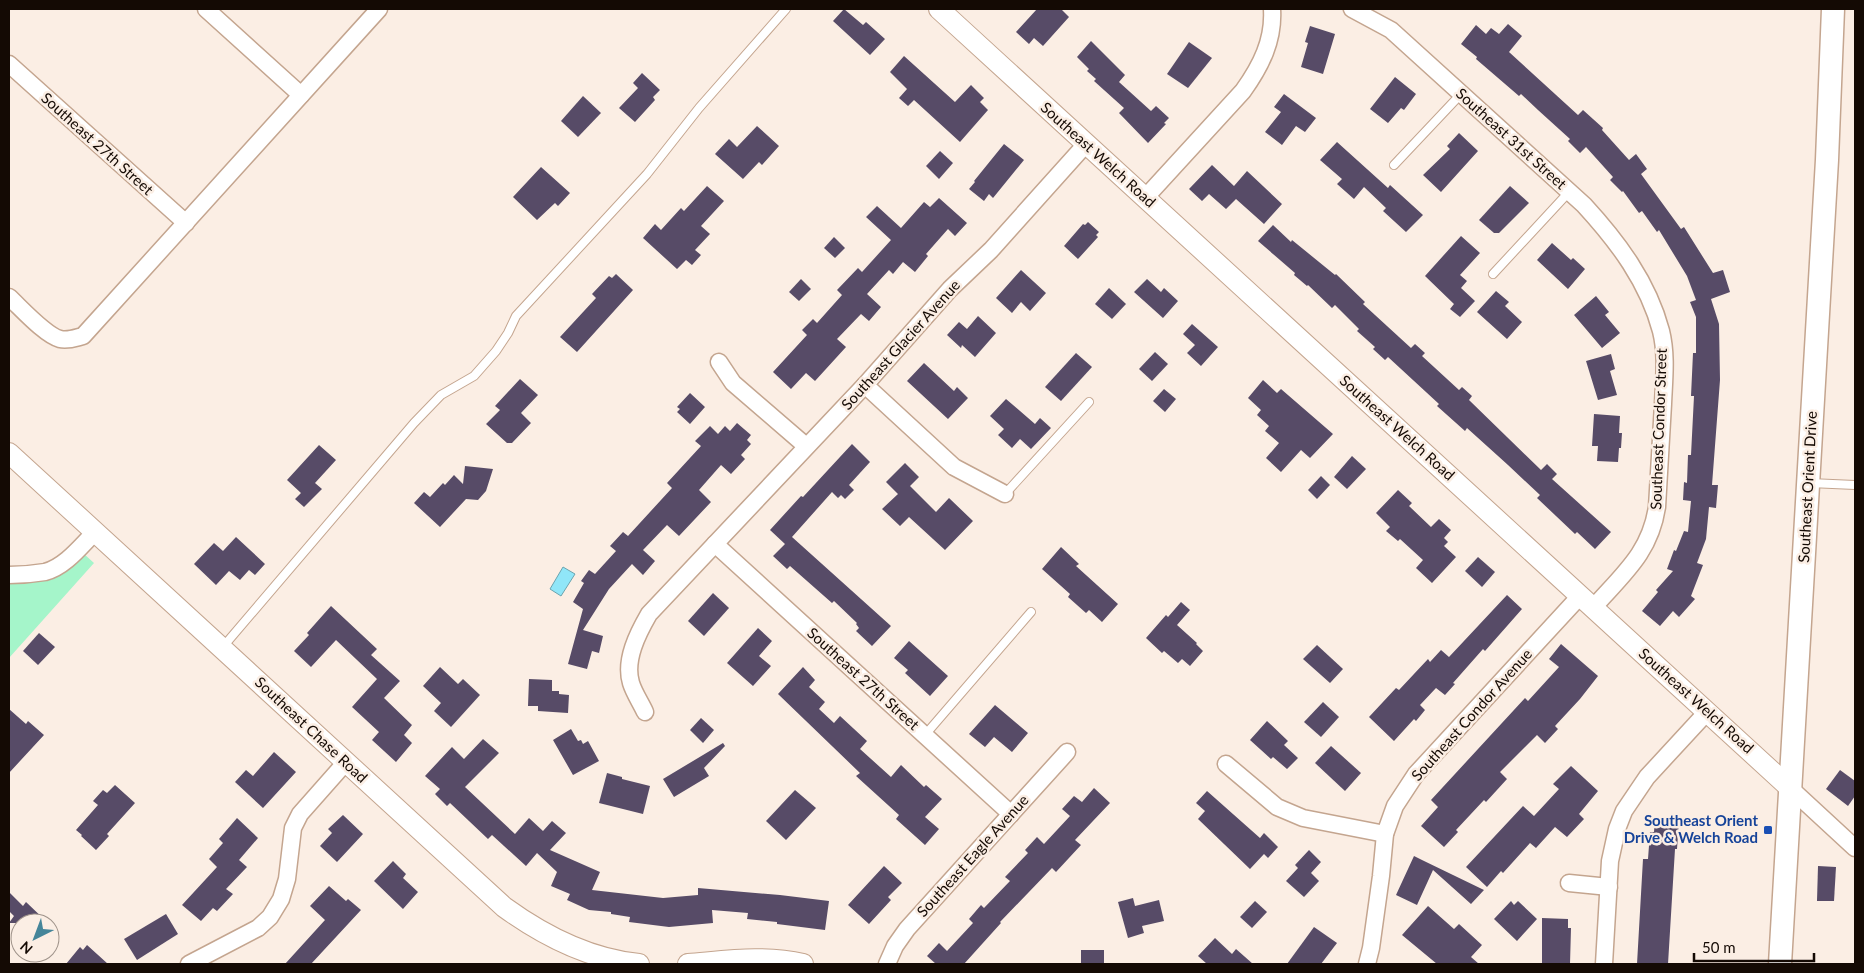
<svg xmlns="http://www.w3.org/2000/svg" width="1864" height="973" viewBox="0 0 1864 973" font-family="Lato,sans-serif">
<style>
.green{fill:#a5f5ca}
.water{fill:#90e6f8;stroke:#6ba4af}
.building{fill:#574b67}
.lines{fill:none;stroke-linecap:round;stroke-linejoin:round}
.service-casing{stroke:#c4a58f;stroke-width:10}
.minor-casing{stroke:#c4a58f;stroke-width:19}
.tertiary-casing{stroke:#c4a58f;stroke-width:22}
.secondary-casing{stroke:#c4a58f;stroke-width:25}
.service{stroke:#fff;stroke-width:8}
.minor{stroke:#fff;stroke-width:16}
.tertiary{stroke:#fff;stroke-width:20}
.secondary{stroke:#fff;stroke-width:22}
.transit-dot{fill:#1a4fb4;stroke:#fbeee4;stroke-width:2}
.labels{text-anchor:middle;stroke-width:5;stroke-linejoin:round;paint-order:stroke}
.street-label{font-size:15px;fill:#140a04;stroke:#fbeee4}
.transit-label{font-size:15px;font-weight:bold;fill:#164399;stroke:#fbeee4;text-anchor:end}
</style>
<rect width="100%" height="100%" fill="#fbeee4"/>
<path class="green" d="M84 554 94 563 9 658V584C48 583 54 577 84 554Z"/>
<polygon class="water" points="563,567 575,574 561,596 550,589"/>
<g class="building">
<polygon points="844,9 863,25 866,22 885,39 870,55 833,21"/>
<polygon points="1037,9 1061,9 1069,17 1043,46 1034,38 1029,44 1016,32"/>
<polygon points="1508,24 1522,36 1509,52 1578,115 1583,110 1603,128 1602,130 1629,160 1636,154 1647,169 1641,174 1681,229 1684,227 1713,273 1723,270 1730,292 1711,299 1719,324 1720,380 1712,485 1718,485 1716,508 1709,507 1706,539 1697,563 1703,565 1691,596 1695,599 1679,617 1673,611 1660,626 1642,611 1658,592 1656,590 1673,571 1667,569 1674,550 1676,551 1684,531 1688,532 1691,501 1683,500 1684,482 1687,483 1688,455 1691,455 1694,396 1691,396 1693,353 1696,353 1696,317 1690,302 1696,300 1687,276 1659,230 1657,232 1642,211 1639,213 1623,191 1622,192 1610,180 1613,177 1586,147 1580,153 1568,141 1570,139 1538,110 1521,94 1519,96 1476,59 1477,57 1461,44 1476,25 1486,34 1491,28 1499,34"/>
<polygon points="1310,26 1335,34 1323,74 1301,67 1308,43 1305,42"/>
<polygon points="1091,41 1125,75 1119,82 1151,111 1156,106 1169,118 1164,123 1166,124 1148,143 1119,113 1124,108 1094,81 1096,79 1087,71 1089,69 1077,57"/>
<polygon points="1189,42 1212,58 1188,88 1167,74"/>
<polygon points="904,56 955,102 971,85 984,98 980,102 988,110 960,142 914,100 908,106 899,98 907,89 890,72"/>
<polygon points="642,73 660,90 653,97 655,100 635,122 619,108 638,88 633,83"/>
<polygon points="1395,77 1416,94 1404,110 1401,108 1388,123 1370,109"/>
<polygon points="1284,94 1316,118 1305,132 1296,126 1282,145 1265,132 1281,112 1274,107"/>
<polygon points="583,96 601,113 578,137 561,121"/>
<polygon points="757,126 779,146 762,165 759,162 743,179 715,154 729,139 737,147"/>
<polygon points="1459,133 1478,151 1441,192 1423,175 1450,149 1447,146"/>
<polygon points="1337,142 1388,188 1390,185 1423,215 1406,232 1383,211 1386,208 1364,187 1354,199 1337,184 1342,179 1320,160"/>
<polygon points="1004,144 1024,160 993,198 989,194 984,201 969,189 975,182 974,181"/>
<polygon points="940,151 953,163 939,179 926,166"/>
<polygon points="1212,165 1234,186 1247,171 1282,204 1264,224 1236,199 1226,209 1209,194 1202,201 1189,189"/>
<polygon points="541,167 570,193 558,206 555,203 537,220 513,197"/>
<polygon points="707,186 724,201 701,226 710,234 695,250 701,255 692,265 686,260 677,269 643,238 655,224 661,230 681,208 684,211"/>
<polygon points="1510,186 1529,203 1499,233 1494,233 1479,220"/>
<polygon points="939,198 967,223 955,236 948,229 926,254 928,256 915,272 903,262 893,274 889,270 867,294 881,307 869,321 861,314 837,339 846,347 815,381 806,373 791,389 773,372 807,335 802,330 813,319 817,323 842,295 837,290 858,268 862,272 891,240 866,217 877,206 901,228 924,202 930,207"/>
<polygon points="1088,222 1099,232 1096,235 1098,237 1078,259 1064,246 1083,224 1085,225"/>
<polygon points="1273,225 1291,242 1292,240 1335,275 1336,274 1365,302 1363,304 1411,348 1415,344 1425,353 1422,356 1459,390 1462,387 1472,396 1469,400 1541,470 1547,464 1557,474 1552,479 1611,532 1595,549 1577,532 1575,534 1537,498 1540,495 1508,465 1467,428 1465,431 1437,406 1439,404 1388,357 1385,360 1373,349 1375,347 1357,331 1359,329 1335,305 1332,308 1308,285 1307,286 1294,275 1295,273 1258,241"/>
<polygon points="1461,236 1480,253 1460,275 1467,281 1461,288 1475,301 1460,317 1450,309 1454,304 1425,276"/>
<polygon points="834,237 845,248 835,258 824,248"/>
<polygon points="1552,243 1571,260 1573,258 1585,269 1568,289 1537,260"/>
<polygon points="1021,270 1046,293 1030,311 1021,302 1012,313 996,298"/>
<polygon points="616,274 633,290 577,352 560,337 596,298 592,294 609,276 612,278"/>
<polygon points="801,279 811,289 799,301 789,292"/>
<polygon points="1147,279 1161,292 1164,288 1178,301 1163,318 1134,292"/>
<polygon points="1109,288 1126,304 1112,319 1095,304"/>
<polygon points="1496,291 1509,302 1505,306 1522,322 1507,339 1477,312"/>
<polygon points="1596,296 1609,312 1605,315 1620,333 1602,348 1574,315"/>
<polygon points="978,316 996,333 975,357 962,345 961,348 947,335 959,322 967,329"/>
<polygon points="1192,324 1218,347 1201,366 1187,353 1195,345 1183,334"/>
<polygon points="1155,352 1168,364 1152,381 1139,369"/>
<polygon points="1076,353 1092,367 1061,401 1045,387"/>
<polygon points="1611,354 1615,369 1610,371 1617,395 1598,400 1586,361"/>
<polygon points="924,363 954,391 957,387 968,398 948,419 907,381"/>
<polygon points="520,379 538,395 521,413 531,423 512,443 507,443 486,424 500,410 495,406"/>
<polygon points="1263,380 1277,393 1281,389 1333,434 1310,458 1301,450 1281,472 1266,458 1279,443 1265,431 1269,426 1257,415 1261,410 1248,398"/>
<polygon points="1164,389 1176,399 1165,412 1153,401"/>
<polygon points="690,393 705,407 690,424 677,412 680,409 677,407"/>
<polygon points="1006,399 1035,424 1040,418 1051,428 1031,449 1020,439 1012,448 998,435 1004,429 990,416"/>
<polygon points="1594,414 1620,416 1619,433 1622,433 1621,448 1619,448 1618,462 1597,461 1598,446 1592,446"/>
<polygon points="737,423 751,435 747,440 751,444 741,455 745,459 731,474 721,465 699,490 711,502 679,536 667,525 643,550 655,561 643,575 632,564 609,589 583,630 603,636 599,653 592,651 587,669 568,664 583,609 573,602 584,583 581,581 589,570 595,574 616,551 610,546 623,532 628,536 672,488 667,483 701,446 695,441 710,426 718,434 725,426 730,431"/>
<polygon points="852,444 870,462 849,485 854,490 845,499 841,495 838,498 832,492 792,537 891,626 872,646 856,631 859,628 856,624 857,623 834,601 832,603 790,566 787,569 773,556 785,544 770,530 801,496 803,497"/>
<polygon points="319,445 336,460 315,483 322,489 304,507 295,499 301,493 287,480"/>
<polygon points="1352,456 1366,469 1347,489 1334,477"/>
<polygon points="905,463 919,477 910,486 936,512 949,498 973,521 945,550 909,517 900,526 882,509 898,494 886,482"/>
<polygon points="465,466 493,469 486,491 478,500 466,499 440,527 414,503 424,492 430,497 443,483 445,485 454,475 463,484"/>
<polygon points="1321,476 1330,485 1317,499 1308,490"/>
<polygon points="1398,490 1412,503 1409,506 1431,527 1439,519 1451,530 1444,538 1448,542 1444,546 1456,557 1432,583 1416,568 1423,560 1400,539 1398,541 1386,531 1390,527 1376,513"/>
<polygon points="236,537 265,564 255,575 249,570 240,580 229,571 216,585 194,564 214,543 223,551"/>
<polygon points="1061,547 1079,564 1076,566 1118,604 1102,622 1089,610 1086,613 1068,597 1070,594 1042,569"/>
<polygon points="1478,557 1495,572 1482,587 1465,571"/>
<polygon points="713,593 729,608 704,636 688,621"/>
<polygon points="1507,595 1522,609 1485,651 1483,649 1453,683 1455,684 1445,695 1436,688 1420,705 1425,710 1416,721 1414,719 1394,741 1369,717 1396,688 1399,690 1428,659 1430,662 1441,650 1449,657"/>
<polygon points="1181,602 1190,610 1177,625 1197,643 1196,644 1203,651 1190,666 1182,659 1178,663 1164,651 1162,653 1146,638 1166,615 1168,617"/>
<polygon points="331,606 377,649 371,655 400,681 384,698 412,725 404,735 412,743 396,762 372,740 379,732 352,707 377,679 336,640 311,667 294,651 309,635 307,633"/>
<polygon points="758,628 772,641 759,656 771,666 753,686 727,663"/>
<polygon points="39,633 55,647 38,665 23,651"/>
<polygon points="909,641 948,676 930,696 905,673 908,670 894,658"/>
<polygon points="1561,644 1598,676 1580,699 1555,726 1558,729 1545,743 1537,735 1500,772 1507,779 1486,802 1484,800 1456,830 1458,832 1444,847 1421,826 1438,807 1431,800 1525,698 1528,701 1559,667 1549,659"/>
<polygon points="1317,645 1343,669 1330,683 1303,659"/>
<polygon points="440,667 458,684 463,679 480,695 451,727 434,711 441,703 423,686"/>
<polygon points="803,667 815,680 809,687 825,702 819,709 834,723 840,716 867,741 860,749 891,777 901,765 924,787 926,785 942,799 925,817 939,829 925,845 896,819 899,815 856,776 860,773 778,694"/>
<polygon points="529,679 552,680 552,691 559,691 559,694 569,695 568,713 538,711 538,706 528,706"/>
<polygon points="1323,702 1339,717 1321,737 1304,722"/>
<polygon points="995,705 1028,733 1012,752 994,737 985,747 969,734"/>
<polygon points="9,709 26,724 28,721 44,735 9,773"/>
<polygon points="701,718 714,730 703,743 690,730"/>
<polygon points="1267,721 1288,741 1284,745 1298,758 1287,769 1273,757 1271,759 1250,740"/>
<polygon points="571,729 578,741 581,740 583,744 588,741 599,761 573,775 553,740"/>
<polygon points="483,739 499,753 465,787 515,834 529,818 543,831 552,821 566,833 550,850 600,872 592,890 663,898 698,895 698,888 780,895 829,901 825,930 777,924 777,922 747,919 748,913 712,910 713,923 669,927 629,922 630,917 611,914 611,912 589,910 567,900 570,894 551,886 557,872 537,853 526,866 492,835 488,839 450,803 447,806 435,794 440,789 425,776 452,747 464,759"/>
<polygon points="723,743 725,746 704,768 709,776 674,797 663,779"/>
<polygon points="1331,746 1361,773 1345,791 1315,763"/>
<polygon points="274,752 296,772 263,808 235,782 246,770 253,776"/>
<polygon points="1571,766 1598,791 1579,814 1584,819 1567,837 1555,827 1536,848 1530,843 1503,873 1501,871 1487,887 1466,867 1523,806 1534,816 1559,789 1553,784"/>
<polygon points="1840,770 1855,781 1855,796 1848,806 1826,789"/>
<polygon points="607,773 622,777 622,779 650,786 643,814 599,803"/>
<polygon points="115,785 135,803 107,834 109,836 96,850 81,836 82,835 76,830 98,805 93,801 103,790 107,793"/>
<polygon points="1094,788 1110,803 1075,840 1081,845 1056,872 1052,868 1000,922 1001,923 964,964 936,964 927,956 939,943 947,951 973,923 969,919 981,905 984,908 1010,881 1005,877 1028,853 1025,850 1037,837 1044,844 1070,816 1062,809 1074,796 1082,802"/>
<polygon points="795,790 816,808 786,840 766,821"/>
<polygon points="1207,791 1260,838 1264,833 1278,847 1268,858 1264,854 1250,869 1198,819 1205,811 1196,803"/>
<polygon points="343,815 363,834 337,862 320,846 332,833 328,829"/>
<polygon points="237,818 258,838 239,860 247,867 226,889 233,894 217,911 213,908 201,921 182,905 217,867 209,859 223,843 219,839"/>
<polygon points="1655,819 1679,820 1677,849 1675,849 1668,964 1637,964 1643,859 1648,859 1650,832 1654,832"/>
<polygon points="1309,850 1321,862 1311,873 1319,881 1304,897 1286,881 1298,868 1295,865"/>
<polygon points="1414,856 1422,860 1484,890 1471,904 1433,870 1417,905 1396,895"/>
<polygon points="393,861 406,874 403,878 418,892 403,909 374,881"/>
<polygon points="884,866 902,883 888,897 891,900 869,924 848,905"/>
<polygon points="1818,866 1836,867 1834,901 1817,901"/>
<polygon points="329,886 346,901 348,899 361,910 311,964 285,964 325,920 310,906"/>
<polygon points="9,892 23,906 26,902 48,923 9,923 14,916 9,911"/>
<polygon points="1133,898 1135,906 1159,900 1164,921 1142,926 1144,933 1128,938 1118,902"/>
<polygon points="1255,901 1267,912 1252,928 1240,917"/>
<polygon points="1511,901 1514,905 1518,901 1537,919 1517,941 1494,919"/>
<polygon points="1428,906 1454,929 1459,924 1482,945 1471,957 1479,964 1437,964 1402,935"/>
<polygon points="166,914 178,934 137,960 124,939"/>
<polygon points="1542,918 1568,919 1568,928 1571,928 1570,964 1542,964"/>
<polygon points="1314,927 1337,943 1321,964 1287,964"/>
<polygon points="1215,938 1232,954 1236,949 1253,964 1207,964 1198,956"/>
<polygon points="87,945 108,964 66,964 80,947 83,950"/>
<rect x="1081" y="950" width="23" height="14"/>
</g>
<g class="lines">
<defs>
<g id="service">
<polyline points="1394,165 1461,94"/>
<polyline points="1493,274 1569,192"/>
<polyline points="1810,483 1855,485"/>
<polyline points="1005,494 1089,402"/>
<polyline points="222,648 414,423 441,395 474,376 496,351 508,333 516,316 647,174 699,108 786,9"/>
<polyline points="925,735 1031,612"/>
</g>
<g id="minor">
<polyline points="206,9 301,95"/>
<path d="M1352 9 1391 30 1584 205C1618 242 1648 282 1661 331 1667 355 1664 380 1663 404 1661 438 1659 473 1657 507 1650 553 1623 574 1593 608"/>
<polyline points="9,64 186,223"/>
<path d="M1145 198 1243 91C1261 66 1274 40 1272 9"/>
<path d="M9 297C21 308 45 335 60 339 68 341 75 338 83 336L379 9"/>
<polyline points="719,362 733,383 806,446"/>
<polyline points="865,385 954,467 1005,494"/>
<polyline points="715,544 1011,814"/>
<path d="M9 575C21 575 33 574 45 572 65 567 81 546 95 532"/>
<path d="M645 712C641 703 634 693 631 683 624 660 638 633 649 614L865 385 950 289 991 250 1086 144"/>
<polyline points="1226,764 1277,807 1303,818 1385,834"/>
<polyline points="1790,788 1855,848"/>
<polyline points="1569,883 1609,887"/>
<polyline points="189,964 258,928 270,917 281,899 287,879 293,828 300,814 346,762"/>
<polyline points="887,964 895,946 907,929 1067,752"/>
<polyline points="1367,964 1371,948 1381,876 1385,834 1395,806 1416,774 1580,596"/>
<polyline points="1604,964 1610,861 1617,829 1624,811 1647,777 1707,712"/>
</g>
<g id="tertiary">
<polyline points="939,9 1790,788"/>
<path d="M9 453 504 907C544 936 588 959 639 964"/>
<path d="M688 964C726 961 765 955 803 964"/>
</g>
<polyline id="secondary" points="1780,964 1827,160 1833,9"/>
</defs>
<use href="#service" class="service-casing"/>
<use href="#minor" class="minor-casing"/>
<use href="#tertiary" class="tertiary-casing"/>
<use href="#secondary" class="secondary-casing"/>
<use href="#service" class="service"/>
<use href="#minor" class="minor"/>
<use href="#tertiary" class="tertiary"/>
<use href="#secondary" class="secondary"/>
</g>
<rect class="transit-dot" x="1763" y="825" width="10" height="10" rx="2.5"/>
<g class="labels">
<g class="street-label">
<text transform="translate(1511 139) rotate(42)" y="5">Southeast 31st Street</text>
<text transform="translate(97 144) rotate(42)" y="5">Southeast 27th Street</text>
<text transform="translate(1098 155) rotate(42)" y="5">Southeast Welch Road</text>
<text transform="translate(901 345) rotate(-48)" y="5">Southeast Glacier Avenue</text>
<text transform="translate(1397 428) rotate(42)" y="5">Southeast Welch Road</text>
<text transform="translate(1659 429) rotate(-88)" y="5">Southeast Condor Street</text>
<text transform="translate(1808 487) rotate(-87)" y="5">Southeast Orient Drive</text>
<text transform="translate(863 679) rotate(42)" y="5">Southeast 27th Street</text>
<text transform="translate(1696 701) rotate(42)" y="5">Southeast Welch Road</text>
<text transform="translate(1472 715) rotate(-48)" y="5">Southeast Condor Avenue</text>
<text transform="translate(311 730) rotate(43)" y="5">Southeast Chase Road</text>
<text transform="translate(973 856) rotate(-48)" y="5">Southeast Eagle Avenue</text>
</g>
<g class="transit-label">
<text x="1758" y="826">Southeast Orient<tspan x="1758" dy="17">Drive &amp; Welch Road</tspan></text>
</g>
</g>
<rect width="1864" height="973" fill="none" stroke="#140a04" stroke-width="20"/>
<g transform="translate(35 938) rotate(222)"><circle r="24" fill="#fbeee4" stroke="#9f938a"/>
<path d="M0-4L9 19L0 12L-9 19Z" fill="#458599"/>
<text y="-8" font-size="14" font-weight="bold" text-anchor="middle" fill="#140a04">N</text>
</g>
<path d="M1694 953v8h120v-8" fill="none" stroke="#140a04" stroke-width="2.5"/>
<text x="1702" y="953" font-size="15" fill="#140a04" stroke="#fbeee4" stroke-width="4" paint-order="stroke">50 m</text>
</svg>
